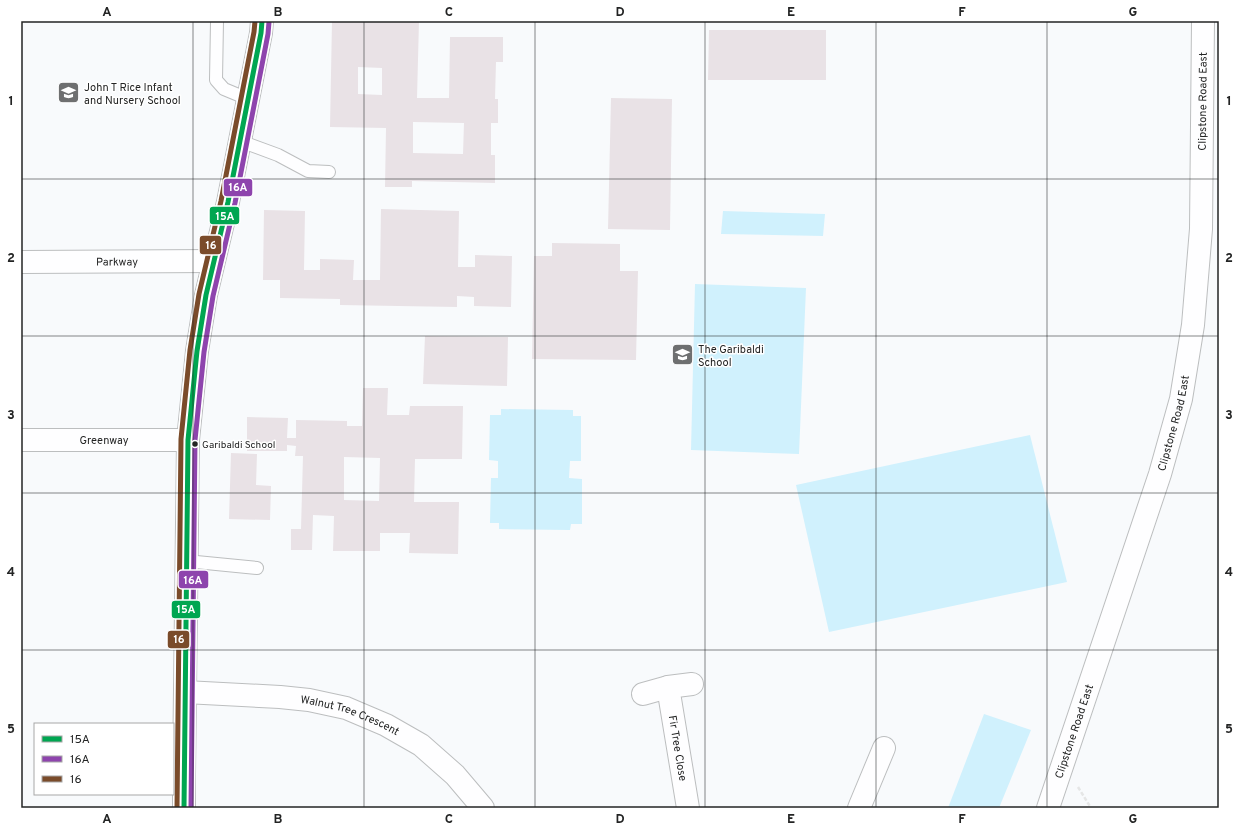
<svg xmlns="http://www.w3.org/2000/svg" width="1240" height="829" viewBox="0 0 1240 829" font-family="Overpass,sans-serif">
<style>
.green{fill:#d0f1fd}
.building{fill:#e9e2e6;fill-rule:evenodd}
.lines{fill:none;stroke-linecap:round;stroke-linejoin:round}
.lane-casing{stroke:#bcbebf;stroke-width:14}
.street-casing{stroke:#bcbebf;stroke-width:24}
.secondary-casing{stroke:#bcbebf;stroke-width:24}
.path{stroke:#e5e6e6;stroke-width:2.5;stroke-dasharray:4 2;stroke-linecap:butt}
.lane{stroke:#fefeff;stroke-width:12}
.street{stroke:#fefeff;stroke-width:22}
.secondary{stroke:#fefeff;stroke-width:22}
.bus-1-casing{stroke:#fff;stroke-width:8}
.bus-2-casing{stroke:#fff;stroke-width:8}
.bus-3-casing{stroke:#fff;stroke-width:8}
.bus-1{stroke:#00a651;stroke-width:5}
.bus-2{stroke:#8e44ad;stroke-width:5}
.bus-3{stroke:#7a4b2a;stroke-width:5}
.grid{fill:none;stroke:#232424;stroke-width:1;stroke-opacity:0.55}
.bus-dot{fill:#232424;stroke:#fff;stroke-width:1.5}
.labels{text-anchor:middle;stroke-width:3;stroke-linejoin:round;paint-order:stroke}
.bus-label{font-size:10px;fill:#232424;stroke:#fff;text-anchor:start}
.poi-label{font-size:11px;fill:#232424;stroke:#fff;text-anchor:start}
.street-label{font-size:11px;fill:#232424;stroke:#fff}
.line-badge{stroke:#fff;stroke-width:1.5}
.badge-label{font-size:11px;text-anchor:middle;font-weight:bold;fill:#fff}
.neatline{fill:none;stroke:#232424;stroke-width:1.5}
.grid-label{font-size:13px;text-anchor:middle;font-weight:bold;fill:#232424}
</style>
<rect width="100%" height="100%" fill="#f8fafc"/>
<g class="green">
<polygon points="723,211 825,214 823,236 721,234"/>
<polygon points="695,284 806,288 799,454 691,450"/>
<polygon points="501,409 573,410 573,416 581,416 581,461 570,461 569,478 582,479 582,524 571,524 570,530 499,529 499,523 490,523 491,478 498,478 498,461 489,460 490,415 501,415"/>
<polygon points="1030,435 1067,582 829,632 796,485"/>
<polygon points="984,714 1031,730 999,808 948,808"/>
</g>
<g class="building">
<path d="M332 21H419L417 98H449L450 37H503V62H496L495 99H498V123H491V155H495V183L412 181V187H385L386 128 330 127ZM358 67 382 68V95L358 94ZM413 122 464 123 463 154 413 153Z"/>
<polygon points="709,30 826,30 826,80 708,80"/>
<polygon points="611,98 672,99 670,230 608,229"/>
<polygon points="381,209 459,211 458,267 475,267 475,255 512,256 511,307 474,306 474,297 457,296 457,307 340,305 340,299 280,298 280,280 263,280 264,210 305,211 304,270 320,270 320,259 354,260 353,280 380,280"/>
<polygon points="552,243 620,244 620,271 638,271 636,360 532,359 534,256 552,256"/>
<polygon points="425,336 508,337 507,386 423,384"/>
<path d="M363 388H388L387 415H409L410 406H463L462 459H415L414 502H459L458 554 409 553 410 533H380V551H333L334 516 313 515 312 550H291V529H301L303 456H295L296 446 287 445V451H247V417L288 418 287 438H296V420L347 421V426H362ZM344 457 380 458 379 501 344 500Z"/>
<polygon points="231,453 257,454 256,485 271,486 270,520 229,519"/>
</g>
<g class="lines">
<defs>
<g id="lane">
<polyline points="217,21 216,80 224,89 248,99"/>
<polyline points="240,141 278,155 308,171 329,172"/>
<polyline points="186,561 257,568"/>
</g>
<g id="street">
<path id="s1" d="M21 262 213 261"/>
<path id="s2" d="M21 440H188"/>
<path id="s3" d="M668 687 688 808"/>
<path id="s4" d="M185 692 280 697 309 700 346 708 386 725 421 745 455 775 483 808"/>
<polyline points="643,694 668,687 692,684"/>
<polyline points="184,808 184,774 188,440 197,351 206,295 228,202 261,33 262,21"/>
<polyline points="859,808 884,748"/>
</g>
<g id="secondary">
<path id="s5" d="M1048 808 1160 474 1181 399 1193 325 1201 229 1203 21"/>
</g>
</defs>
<use href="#lane" class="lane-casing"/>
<use href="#street" class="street-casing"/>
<use href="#secondary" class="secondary-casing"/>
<polyline class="path" points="1078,787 1091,808"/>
<use href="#lane" class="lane"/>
<use href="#street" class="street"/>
<use href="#secondary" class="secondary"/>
<defs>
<polyline id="bus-1" points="184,808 188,440 197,351 206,295 228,202 261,33 262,21"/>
<polyline id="bus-2" points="191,808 195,440 204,352 213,296 235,203 268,34 269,22"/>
<polyline id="bus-3" points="177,808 181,439 190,350 199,294 221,201 254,32 255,21"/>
</defs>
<use href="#bus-1" class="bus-1-casing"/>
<use href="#bus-2" class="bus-2-casing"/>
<use href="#bus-3" class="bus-3-casing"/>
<use href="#bus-1" class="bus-1"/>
<use href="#bus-2" class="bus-2"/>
<use href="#bus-3" class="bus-3"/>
</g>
<path class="grid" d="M193 21V808M364 21V808M535 21V808M705 21V808M876 21V808M1047 21V808M21 179H1219M21 336H1219M21 493H1219M21 650H1219"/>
<defs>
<symbol id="school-square" viewBox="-11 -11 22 22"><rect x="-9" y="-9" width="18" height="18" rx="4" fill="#6e6f70" stroke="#fff"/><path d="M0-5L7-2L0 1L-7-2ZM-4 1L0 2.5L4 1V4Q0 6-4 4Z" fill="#fff"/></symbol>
</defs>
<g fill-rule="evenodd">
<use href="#school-square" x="56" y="80" width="25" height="25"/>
<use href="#school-square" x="670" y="342" width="25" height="25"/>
</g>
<circle class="bus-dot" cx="195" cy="444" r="3.5"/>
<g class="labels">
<g class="bus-label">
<text x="202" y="448">Garibaldi School</text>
</g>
<g class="poi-label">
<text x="84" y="91">John T Rice Infant<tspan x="84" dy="13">and Nursery School</tspan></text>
<text x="698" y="353">The Garibaldi<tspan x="698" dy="13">School</tspan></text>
</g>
<g class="street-label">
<text dy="4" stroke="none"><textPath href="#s5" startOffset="729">Clipstone Road East</textPath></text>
<text dy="4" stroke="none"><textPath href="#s1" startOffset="96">Parkway</textPath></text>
<text dy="4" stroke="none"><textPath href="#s5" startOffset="405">Clipstone Road East</textPath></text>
<text dy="4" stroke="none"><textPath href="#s2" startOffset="83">Greenway</textPath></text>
<text dy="4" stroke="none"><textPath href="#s4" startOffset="168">Walnut Tree Crescent</textPath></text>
<text dy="4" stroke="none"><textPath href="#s5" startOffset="81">Clipstone Road East</textPath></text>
<text dy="4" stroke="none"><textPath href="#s3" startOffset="62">Fir Tree Close</textPath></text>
</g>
</g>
<g class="line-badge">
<rect x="223" y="178" width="30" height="19" rx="4" fill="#8e44ad"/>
<rect x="209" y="206" width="31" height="19" rx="4" fill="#00a651"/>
<rect x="199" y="235" width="23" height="20" rx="4" fill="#7a4b2a"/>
<rect x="178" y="570" width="31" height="19" rx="4" fill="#8e44ad"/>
<rect x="171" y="600" width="30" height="19" rx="4" fill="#00a651"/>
<rect x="167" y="630" width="23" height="19" rx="4" fill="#7a4b2a"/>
</g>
<g class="badge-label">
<text x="238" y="191">16A</text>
<text x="225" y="220">15A</text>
<text x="211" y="249">16</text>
<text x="193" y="584">16A</text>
<text x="186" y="613">15A</text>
<text x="179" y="643">16</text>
</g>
<rect width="1240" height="829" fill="none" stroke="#ffffff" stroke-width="44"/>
<rect x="34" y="723" width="140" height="72" fill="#ffffff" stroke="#a7a7a7"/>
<rect x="42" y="736" width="20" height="6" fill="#00a651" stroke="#a7a7a7"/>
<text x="70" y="743" font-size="12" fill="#232424">15A</text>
<rect x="42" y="756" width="20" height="6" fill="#8e44ad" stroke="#a7a7a7"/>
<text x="70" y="763" font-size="12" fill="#232424">16A</text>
<rect x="42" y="776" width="20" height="6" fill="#7a4b2a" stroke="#a7a7a7"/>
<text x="70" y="783" font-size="12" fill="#232424">16</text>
<rect x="22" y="22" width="1196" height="785" class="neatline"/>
<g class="grid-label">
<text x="107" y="16">A</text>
<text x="278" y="16">B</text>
<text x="449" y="16">C</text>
<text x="620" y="16">D</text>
<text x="791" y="16">E</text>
<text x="962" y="16">F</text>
<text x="1133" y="16">G</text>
<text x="11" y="105">1</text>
<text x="1229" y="105">1</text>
<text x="11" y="262">2</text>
<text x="1229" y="262">2</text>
<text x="11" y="419">3</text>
<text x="1229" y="419">3</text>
<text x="11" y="576">4</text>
<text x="1229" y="576">4</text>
<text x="11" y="733">5</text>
<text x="1229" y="733">5</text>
<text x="107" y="823">A</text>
<text x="278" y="823">B</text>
<text x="449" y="823">C</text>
<text x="620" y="823">D</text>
<text x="791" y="823">E</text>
<text x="962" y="823">F</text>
<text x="1133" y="823">G</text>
</g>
</svg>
